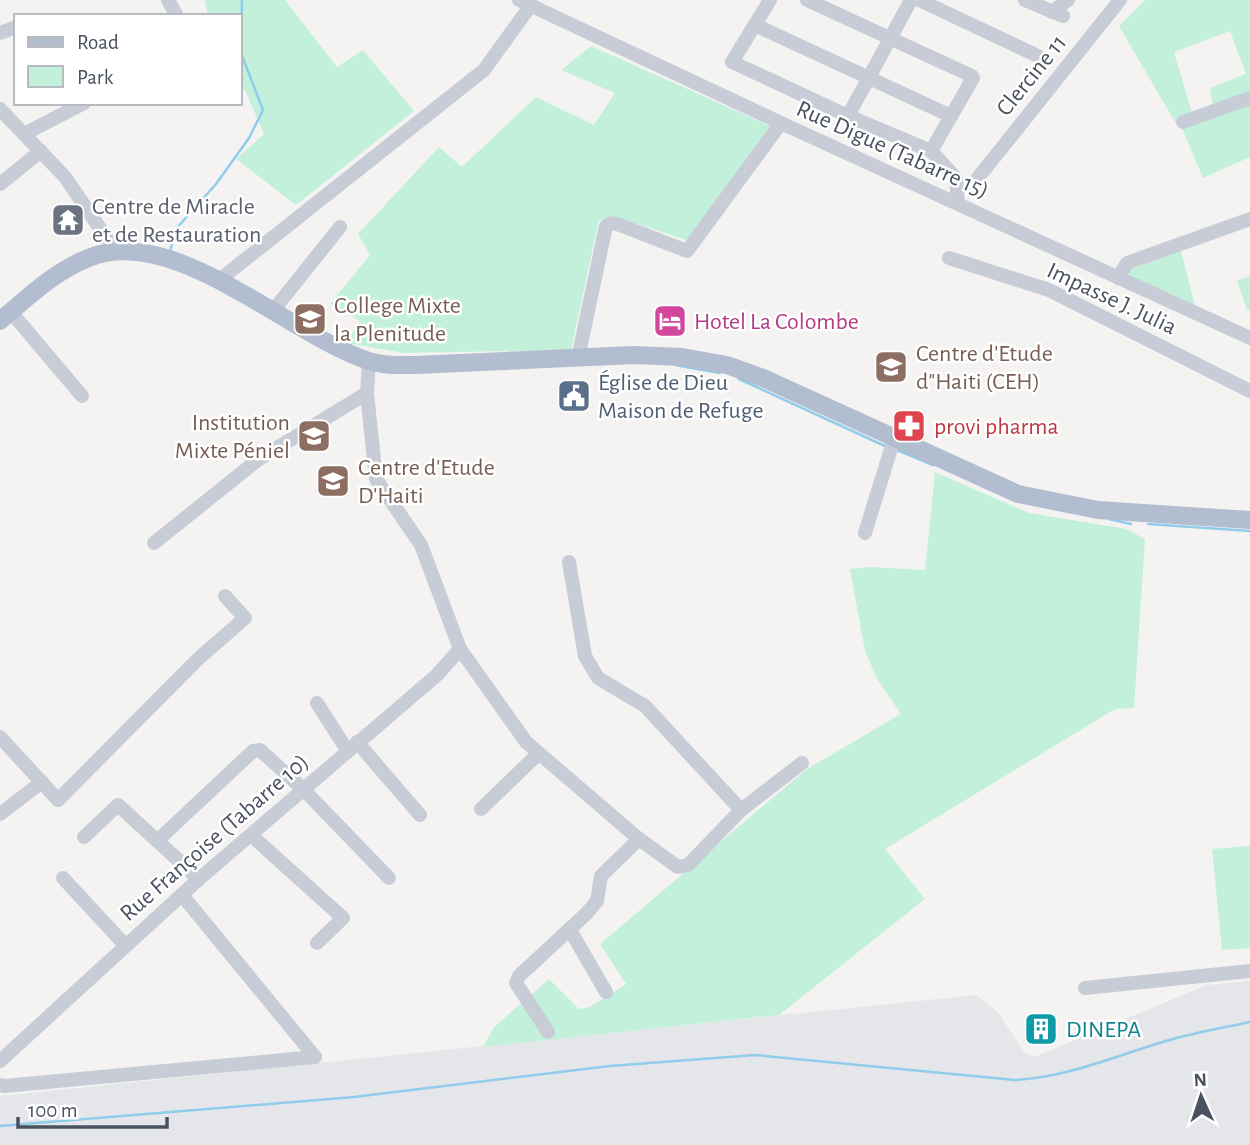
<svg xmlns="http://www.w3.org/2000/svg" width="1250" height="1145" viewBox="0 0 1250 1145" font-family="'Alegreya Sans',sans-serif">
<style>
.airport{fill:#e4e6e9}
.green{fill:#c3f0db}
.lines{fill:none;stroke-linecap:round;stroke-linejoin:round}
.stream{stroke:#91cceb;stroke-width:2.5}
.minor{stroke:#c7ccd6;stroke-width:14}
.major{stroke:#b3bdd0;stroke-width:18}
.labels{text-anchor:middle;stroke-width:5;stroke-linejoin:round;paint-order:stroke}
.street-label{font-size:24px;fill:#4a5260;stroke:#fff}
.worship-label{font-size:24px;fill:#5b616d;stroke:#fff;text-anchor:start}
.education-label{font-size:24px;fill:#785e54;stroke:#fff;text-anchor:start}
.hotel-label{font-size:24px;fill:#b23c85;stroke:#fff;text-anchor:start}
.service-label{font-size:24px;fill:#4e5e75;stroke:#fff;text-anchor:start}
.health-label{font-size:24px;fill:#be3a42;stroke:#fff;text-anchor:start}
.culture-label{font-size:24px;fill:#0d838f;stroke:#fff;text-anchor:start}
</style>
<rect width="100%" height="100%" fill="#f4f3f2"/>
<polygon class="airport" points="1250,981 1250,1145 0,1145 0,1096 976,995 997,1011 1024,1052 1034,1057 1207,985"/>
<g class="green">
<polygon points="205,0 285,0 337,67 363,50 414,111 296,205 236,159 264,134 245,90 240,87 240,16 208,16"/>
<polygon points="1145,0 1250,0 1250,92 1213,106 1210,88 1246,74 1230,31 1174,52 1192,113 1175,122 1119,26"/>
<polygon points="591,46 770,126 687,240 616,217 599,220 571,350 404,353 346,343 360,321 330,304 370,255 358,234 439,147 462,167 536,97 594,125 615,93 561,70"/>
<polygon points="1250,103 1250,157 1203,178 1182,128"/>
<polygon points="1181,251 1195,306 1129,277 1129,270"/>
<polygon points="1250,276 1250,310 1247,310 1237,281"/>
<polygon points="935,472 1029,513 1126,529 1145,539 1134,708 1115,709 885,849 925,899 779,1015 483,1047 494,1027 549,979 579,1009 590,1007 626,984 600,944 807,769 901,714 877,679 865,651 850,569 870,567 925,570"/>
<polygon points="1250,846 1250,948 1222,950 1212,849"/>
</g>
<g class="lines">
<g class="stream">
<polyline points="170,252 175,230 216,184 249,138 263,110 241,53 242,0"/>
<polyline points="675,365 720,373"/>
<polyline points="739,379 885,446"/>
<polyline points="897,450 933,465"/>
<polyline points="1109,519 1131,524"/>
<polyline points="1148,524 1250,531"/>
<path d="M0 1126 354 1097 610 1066 755 1055 1015 1080C1069 1077 1115 1056 1166 1041 1193 1033 1222 1028 1250 1022"/>
</g>
<g class="minor">
<polyline points="168,0 177,16"/>
<polyline points="519,0 781,123 1250,338"/>
<polyline points="770,0 732,62 848,116 931,151 956,178 958,203"/>
<polyline points="807,0 972,76 973,78 931,151"/>
<polyline points="919,0 1038,56"/>
<polyline points="1025,0 1063,16"/>
<polyline points="1052,12 1068,0"/>
<polyline points="755,25 951,116"/>
<polyline points="0,33 16,27"/>
<polyline points="0,109 65,177 116,252"/>
<polyline points="848,116 911,0"/>
<polyline points="1183,122 1250,98"/>
<polyline points="24,134 84,103"/>
<polyline points="977,179 1120,0"/>
<polyline points="0,184 41,151"/>
<polyline points="949,258 1049,290 1250,391"/>
<polyline points="1118,278 1127,263 1250,219"/>
<polyline points="218,281 484,70 531,5"/>
<polyline points="11,312 82,396"/>
<polyline points="272,312 340,227"/>
<polyline points="578,358 606,226 612,223 620,225 687,251 781,123"/>
<polyline points="369,361 367,393 376,479 421,545 460,649 526,742 639,839 678,867 688,865 741,810 802,763"/>
<polyline points="865,533 894,439"/>
<polyline points="154,543 259,459 367,393"/>
<polyline points="569,562 585,656 598,678 645,706 741,810"/>
<polyline points="317,703 347,750"/>
<polyline points="0,737 58,800 198,659 245,618 225,596"/>
<polyline points="357,742 420,815"/>
<polyline points="481,809 539,753"/>
<polyline points="0,814 42,782"/>
<polyline points="252,836 343,918 317,943"/>
<polyline points="84,837 118,805 199,879"/>
<polyline points="157,841 253,751 260,750 303,789 389,878"/>
<polyline points="63,878 125,945"/>
<polyline points="182,895 315,1057"/>
<polyline points="570,930 606,992"/>
<polyline points="1085,988 1250,971"/>
<polyline points="548,1032 516,983 519,976 587,913 597,901 601,876 639,839"/>
<polyline points="0,1061 199,879 437,675 460,649"/>
<polyline points="0,1085 4,1086 315,1057"/>
</g>
<path class="major" d="M0 321C28 297 56 270 91 257 176 225 289 335 369 361 384 366 400 365 416 365L634 355 682 357 727 365 763 378 1018 494 1098 510 1250 520"/>
</g>
<defs>
<symbol id="temple-square" viewBox="-11 -11 22 22"><rect x="-9" y="-9" width="18" height="18" rx="4" fill="#6b7280" stroke="#fff"/><path d="M0-6L5-2H3V0L6.5 2.5H4V6H1.5V3h-3V6H-4V2.5H-6.5L-3 0V-2H-5Z" fill="#fff"/></symbol>
<symbol id="school-square" viewBox="-11 -11 22 22"><rect x="-9" y="-9" width="18" height="18" rx="4" fill="#8d6e63" stroke="#fff"/><path d="M0-5L7-2L0 1L-7-2ZM-4 1L0 2.5L4 1V4Q0 6-4 4Z" fill="#fff"/></symbol>
<symbol id="hotel-square" viewBox="-11 -11 22 22"><rect x="-9" y="-9" width="18" height="18" rx="4" fill="#d1479c" stroke="#fff"/><path d="M-6-4.5h1.5V1H6V5H4.5V3h-9V5H-6ZM-4 0a1.8 1.8 0 1 1 3.6 0ZM.5 0V-2.5h3Q6-2.5 6 0Z" fill="#fff"/></symbol>
<symbol id="civic-square" viewBox="-11 -11 22 22"><rect x="-9" y="-9" width="18" height="18" rx="4" fill="#5c6f8a" stroke="#fff"/><path d="M-.6-6.5H3V-4.5H.6V-3L4-1V1h2V6H-6V1h2V-1L-.6-3ZM-1.2 2.5V6h2.4V2.5Z" fill="#fff"/></symbol>
<symbol id="pharmacy-square" viewBox="-11 -11 22 22"><rect x="-9" y="-9" width="18" height="18" rx="4" fill="#e0444e" stroke="#fff"/><path d="M-2-6h4v4h4v4h-4v4h-4v-4h-4v-4h4Z" fill="#fff"/></symbol>
<symbol id="building-square" viewBox="-11 -11 22 22"><rect x="-9" y="-9" width="18" height="18" rx="4" fill="#0f9aa8" stroke="#fff"/><path d="M-4-6H4V6H1V3H-1V6H-4ZM-2.5-4.3h1.7v1.8h-1.7ZM.8-4.3h1.7v1.8H.8ZM-2.5-1h1.7V.8h-1.7ZM.8-1h1.7V.8H.8Z" fill="#fff"/></symbol>
</defs>
<g fill-rule="evenodd">
<use href="#temple-square" x="49" y="201" width="38" height="38"/>
<use href="#school-square" x="291" y="300" width="38" height="38"/>
<use href="#hotel-square" x="651" y="302" width="38" height="38"/>
<use href="#school-square" x="872" y="348" width="38" height="38"/>
<use href="#civic-square" x="555" y="377" width="38" height="38"/>
<use href="#pharmacy-square" x="890" y="407" width="38" height="38"/>
<use href="#school-square" x="295" y="417" width="38" height="38"/>
<use href="#school-square" x="314" y="462" width="38" height="38"/>
<use href="#building-square" x="1022" y="1010" width="38" height="38"/>
</g>
<g class="labels">
<g class="street-label">
<text transform="translate(1031 75) rotate(-51)" y="8">Clercine 11</text>
<text transform="translate(893 149) rotate(24)" y="8">Rue Digue (Tabarre 15)</text>
<text transform="translate(1112 298) rotate(25)" y="8">Impasse J. Julia</text>
<text transform="translate(214 837) rotate(-41)" y="8">Rue Françoise (Tabarre 10)</text>
</g>
<g class="worship-label">
<text x="92" y="214">Centre de Miracle<tspan x="92" dy="28">et de Restauration</tspan></text>
</g>
<g class="education-label">
<text x="334" y="313">College Mixte<tspan x="334" dy="28">la Plenitude</tspan></text>
<text x="916" y="361">Centre d'Etude<tspan x="916" dy="28">d"Haiti (CEH)</tspan></text>
<text x="290" y="430" text-anchor="end">Institution<tspan x="290" dy="28">Mixte Péniel</tspan></text>
<text x="358" y="475">Centre d'Etude<tspan x="358" dy="28">D'Haiti</tspan></text>
</g>
<g class="hotel-label">
<text x="694" y="329">Hotel La Colombe</text>
</g>
<g class="service-label">
<text x="598" y="390">Église de Dieu<tspan x="598" dy="28">Maison de Refuge</tspan></text>
</g>
<g class="health-label">
<text x="934" y="434">provi pharma</text>
</g>
<g class="culture-label">
<text x="1066" y="1037">DINEPA</text>
</g>
</g>
<rect x="14" y="14" width="228" height="91" fill="#ffffff" stroke="#b7babf" stroke-width="2"/>
<rect x="28" y="37" width="35" height="10" fill="#b3bdd0" stroke="#b7babf" stroke-width="2"/>
<text x="77" y="49" font-size="21" fill="#4a5260">Road</text>
<rect x="28" y="66" width="35" height="21" fill="#c3f0db" stroke="#b7babf" stroke-width="2"/>
<text x="77" y="84" font-size="21" fill="#4a5260">Park</text>
<g transform="translate(1201 1096) rotate(357)" stroke="#ffffff" stroke-width="5" paint-order="stroke">
<path d="M0-5L12 26L0 18L-12 26Z" fill="#4a5260"/>
<text y="-10" font-size="19" font-weight="bold" text-anchor="middle" fill="#4a5260">N</text>
</g>
<path d="M18 1117v10h149v-10" fill="none" stroke="#4a5260" stroke-width="3.5"/>
<text x="28" y="1117" font-size="21" fill="#4a5260" stroke="#ffffff" stroke-width="5" paint-order="stroke">100 m</text>
</svg>
